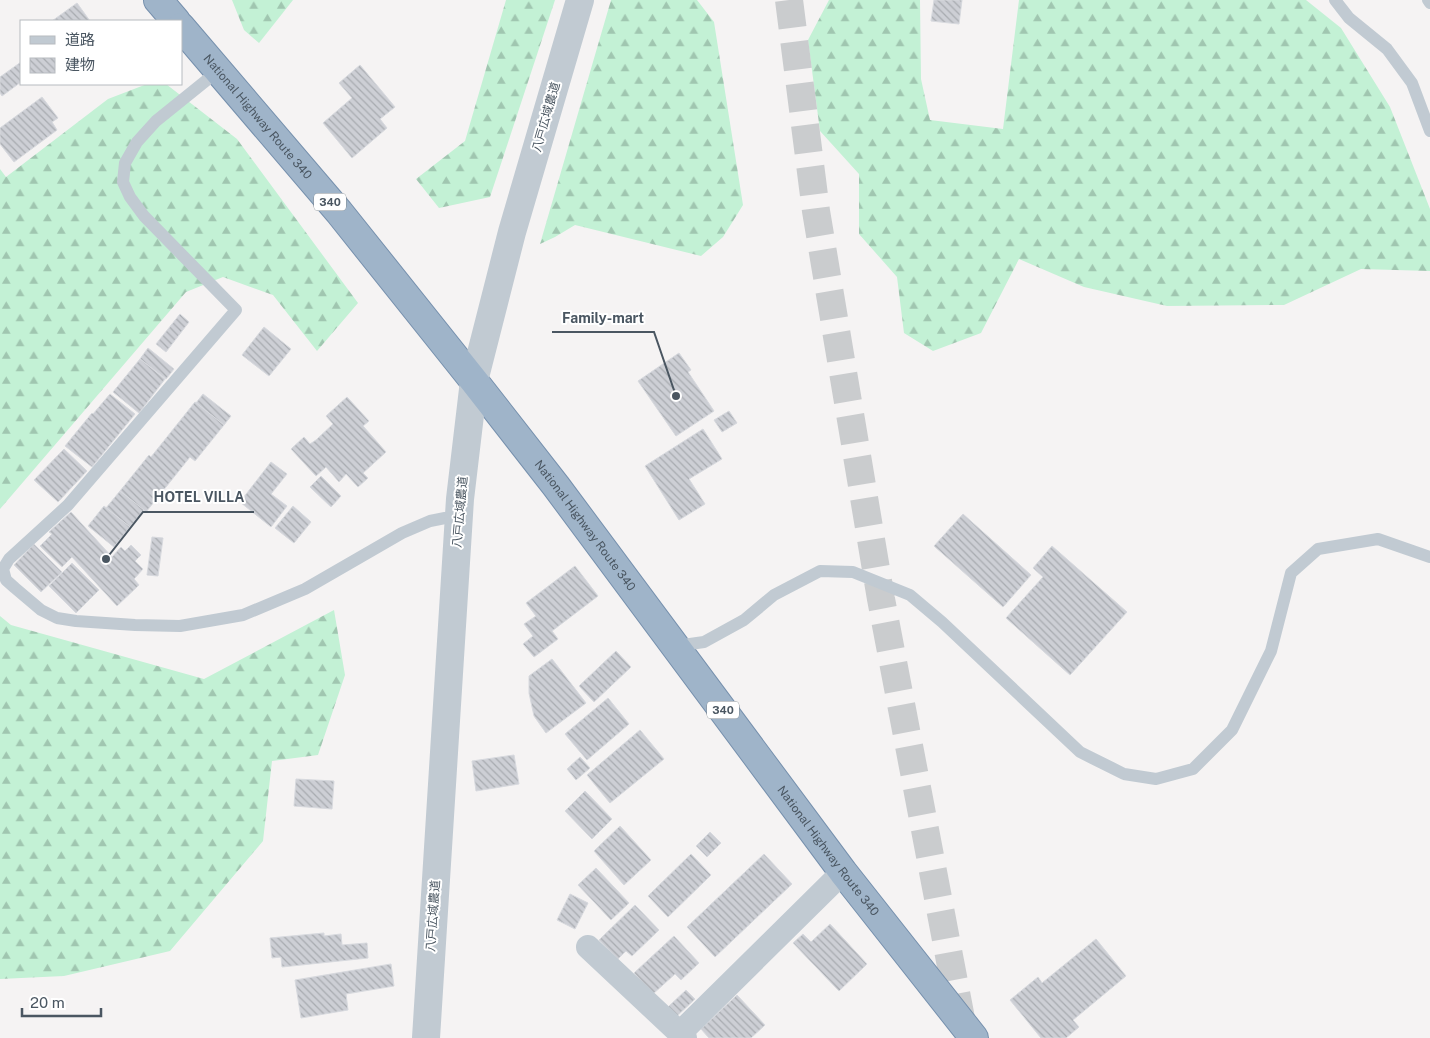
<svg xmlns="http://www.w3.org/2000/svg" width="1430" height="1038" viewBox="0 0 1430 1038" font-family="'Public Sans','Noto Sans JP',sans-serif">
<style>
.forest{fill:url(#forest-firs)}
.building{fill:url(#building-back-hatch);stroke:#d7d9de}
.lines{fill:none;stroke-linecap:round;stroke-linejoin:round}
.motorway-tunnel{stroke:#caccce;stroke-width:28;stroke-dasharray:28 14;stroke-linecap:butt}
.trunk-casing{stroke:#7690ad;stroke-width:30}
.service{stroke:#c1cad2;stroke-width:12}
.minor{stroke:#c1cad2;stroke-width:24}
.tertiary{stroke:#c1cad2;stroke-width:28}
.trunk{stroke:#9fb4c9;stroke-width:28}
.labels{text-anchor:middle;stroke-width:4;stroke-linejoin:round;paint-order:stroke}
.shield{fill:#fff;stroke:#808990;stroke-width:1}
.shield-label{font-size:11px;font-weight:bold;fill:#4a5661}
.street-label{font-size:12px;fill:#4a5661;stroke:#fff}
.leader{fill:none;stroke:#4a5661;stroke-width:2}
.callout-dot{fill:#4a5661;stroke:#fff;stroke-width:2}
.callout-label{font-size:14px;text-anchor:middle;font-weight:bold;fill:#4a5661;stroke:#fff;stroke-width:4;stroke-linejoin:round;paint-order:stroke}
</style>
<defs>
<pattern id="forest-firs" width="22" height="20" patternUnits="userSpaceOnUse" patternTransform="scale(1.25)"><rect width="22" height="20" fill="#c3f1d5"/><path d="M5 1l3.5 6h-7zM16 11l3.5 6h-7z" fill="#a0c6b0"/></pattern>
<pattern id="building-back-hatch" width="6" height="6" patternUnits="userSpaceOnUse" patternTransform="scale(1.25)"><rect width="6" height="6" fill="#cdcfd5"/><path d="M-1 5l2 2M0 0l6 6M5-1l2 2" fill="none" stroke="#a8abb0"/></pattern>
</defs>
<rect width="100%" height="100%" fill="#f5f3f3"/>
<g class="forest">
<polygon points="232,0 293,0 259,43 244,30"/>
<polygon points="506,0 555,0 490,197 439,208 416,179 465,141"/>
<polygon points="611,0 697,0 714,22 743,205 723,237 701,256 575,225 555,237 540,244"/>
<polygon points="829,0 920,0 921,79 930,120 1003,129 1019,0 1306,0 1341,28 1390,107 1430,209 1430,271 1361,269 1284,305 1167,306 1084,287 1019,259 981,333 933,351 904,333 897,277 859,234 859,174 820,131 808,40"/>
<polygon points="147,84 166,84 237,139 358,303 317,351 273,295 223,277 186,292 0,509 0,169 6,177 108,99"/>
<polygon points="334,610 345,675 318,755 272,761 263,841 170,951 64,976 0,979 0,616 11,625 204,679"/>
</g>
<g class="building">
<polygon points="934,0 962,0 959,24 931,21"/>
<polygon points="77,3 90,21 52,21"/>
<polygon points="21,62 21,82 2,96 0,93 0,77"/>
<polygon points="360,65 395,107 380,119 387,128 352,158 323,123 352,98 339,83"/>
<polygon points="42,97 58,118 52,122 57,130 14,162 0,144 0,128"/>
<polygon points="180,314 189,322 166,352 156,344"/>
<polygon points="264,327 291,349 269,376 242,355"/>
<polygon points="148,348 174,369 166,379 140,359"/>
<polygon points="679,353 691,370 688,372 714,411 676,436 638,381"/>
<polygon points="140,359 165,379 139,413 113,392"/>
<polygon points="110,394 135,414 92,467 65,446 92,413 93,414"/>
<polygon points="203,394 231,416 224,425 196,403"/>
<polygon points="347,397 369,421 363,426 386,452 363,473 368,478 358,487 346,474 339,482 326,467 316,476 291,449 304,437 310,444 316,440 333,424 326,416"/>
<polygon points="195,402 224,425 195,461 190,457 146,512 120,491 149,455 151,457"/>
<polygon points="729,411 737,423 722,432 714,420"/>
<polygon points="703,429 722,459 689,479 705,504 679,520 645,466"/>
<polygon points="64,449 87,471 58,502 34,480"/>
<polygon points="271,462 287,474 271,494 287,506 271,527 240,502"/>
<polygon points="321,476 341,496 331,507 310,487"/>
<polygon points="120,491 144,510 130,527 106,508"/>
<polygon points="104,506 130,527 114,547 88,526"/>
<polygon points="293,506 311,522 294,543 275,528"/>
<polygon points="71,512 112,557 121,547 125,551 131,545 141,555 135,561 143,569 134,579 139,585 117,606 72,557 62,567 40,546 52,534 49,532"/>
<polygon points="963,514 1031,575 1003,607 934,546"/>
<polygon points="152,537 163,538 158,576 147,575"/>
<polygon points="34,544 62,572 41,592 14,565"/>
<polygon points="1052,546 1127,612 1070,675 1006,618 1043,577 1033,568"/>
<polygon points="72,563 99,590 76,613 49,586"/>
<polygon points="575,566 598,596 552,631 558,639 534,657 523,644 533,636 524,624 536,616 526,603"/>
<polygon points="616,651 631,667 594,702 579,686"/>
<polygon points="552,659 586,703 546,733 534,716 529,693 529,676"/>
<polygon points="608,698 629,724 587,760 565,734"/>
<polygon points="640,730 664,759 610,803 587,775"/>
<polygon points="514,755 519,784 476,791 472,761"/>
<polygon points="580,757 590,768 576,780 567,769"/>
<polygon points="296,779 334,781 332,809 294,806"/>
<polygon points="585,791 612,819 592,839 565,811"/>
<polygon points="620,826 651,860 624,885 594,851"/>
<polygon points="710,832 721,843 707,857 696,846"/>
<polygon points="691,854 711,875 668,917 648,896"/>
<polygon points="764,854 792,884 715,957 687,927"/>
<polygon points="596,868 629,903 611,920 578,885"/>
<polygon points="570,894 588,903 575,929 557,920"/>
<polygon points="635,905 659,930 632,956 626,951 618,959 599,940"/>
<polygon points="830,924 867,964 839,991 793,943 803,934 811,942"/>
<polygon points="324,933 324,936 341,934 342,945 367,943 368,958 282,967 281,957 272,958 270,938"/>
<polygon points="674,936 699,963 681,980 675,974 653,994 634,973"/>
<polygon points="1096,939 1126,976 1073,1020 1079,1027 1066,1038 1041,1038 1010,1000 1038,977 1042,983"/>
<polygon points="391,964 394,986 346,994 348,1010 301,1018 295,980"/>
<polygon points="686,990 695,999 677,1016 668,1007"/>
<polygon points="737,995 765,1025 751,1038 709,1038 701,1029"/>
</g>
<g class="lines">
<polyline class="motorway-tunnel" points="789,0 816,211 881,599 963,1029"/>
<defs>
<g id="trunk">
<polyline points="158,0 176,21"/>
<path id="s1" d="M181 27 339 212 474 381 556 486 843 872 974 1038"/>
</g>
</defs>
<use href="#trunk" class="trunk-casing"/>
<g class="service">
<polyline points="1335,0 1349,18 1387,49 1412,83 1430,131"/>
<polyline points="1428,0 1430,3"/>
<polyline points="218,71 156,121 137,142 125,163 123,182 130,197 144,216 236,310 68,505 9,559 3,569 6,580 15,588 41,610 57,618 76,621 135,625 180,626 243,615 305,589 402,533 430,521 445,518 459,518"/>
<polyline points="676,646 704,642 744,620 774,595 820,571 853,572 910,595 942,622 1080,752 1124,774 1156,779 1193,769 1232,730 1271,651 1291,573 1318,549 1378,539 1430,557"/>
</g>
<g class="minor">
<polyline points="588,947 685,1038"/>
<polyline points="680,1033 843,872"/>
</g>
<polyline class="tertiary" points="426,1038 460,499 474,381 512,232 580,0"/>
<use href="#trunk" class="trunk"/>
</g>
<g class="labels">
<g class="shield">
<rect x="314" y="193.5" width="32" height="17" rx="4"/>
<rect x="707" y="701.5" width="32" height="17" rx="4"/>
</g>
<g class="shield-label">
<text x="330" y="206">340</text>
<text x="723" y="714">340</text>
</g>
<g class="street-label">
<text dy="4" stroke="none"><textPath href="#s1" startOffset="118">National Highway Route 340</textPath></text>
<text transform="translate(546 117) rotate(-74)" y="4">八戸広域農道</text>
<text transform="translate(460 512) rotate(-85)" y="4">八戸広域農道</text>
<text dy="4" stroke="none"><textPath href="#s1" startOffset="642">National Highway Route 340</textPath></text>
<text dy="4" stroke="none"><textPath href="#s1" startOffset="1048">National Highway Route 340</textPath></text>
<text transform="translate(433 916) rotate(-86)" y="4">八戸広域農道</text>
</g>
</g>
<path class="leader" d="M676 396L654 332H552M106 559L143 512H254"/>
<g class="callout-dot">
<circle cx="676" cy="396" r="5"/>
<circle cx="106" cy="559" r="5"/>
</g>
<g class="callout-label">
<text x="603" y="323">Family-mart</text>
<text x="199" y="502">HOTEL VILLA</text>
</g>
<rect x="20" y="20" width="162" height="65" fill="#ffffff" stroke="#b7bbc0"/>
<rect x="30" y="36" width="25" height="8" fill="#c1cad2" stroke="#b7bbc0"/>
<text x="65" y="45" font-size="15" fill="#4a5661">道路</text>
<rect x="30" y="58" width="25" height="15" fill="url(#building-back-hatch)" stroke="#b7bbc0"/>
<text x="65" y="70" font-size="15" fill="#4a5661">建物</text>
<path d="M22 1008v8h79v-8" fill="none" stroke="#4a5661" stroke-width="2.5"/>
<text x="30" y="1008" font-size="15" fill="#4a5661" stroke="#ffffff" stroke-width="4" paint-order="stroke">20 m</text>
</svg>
